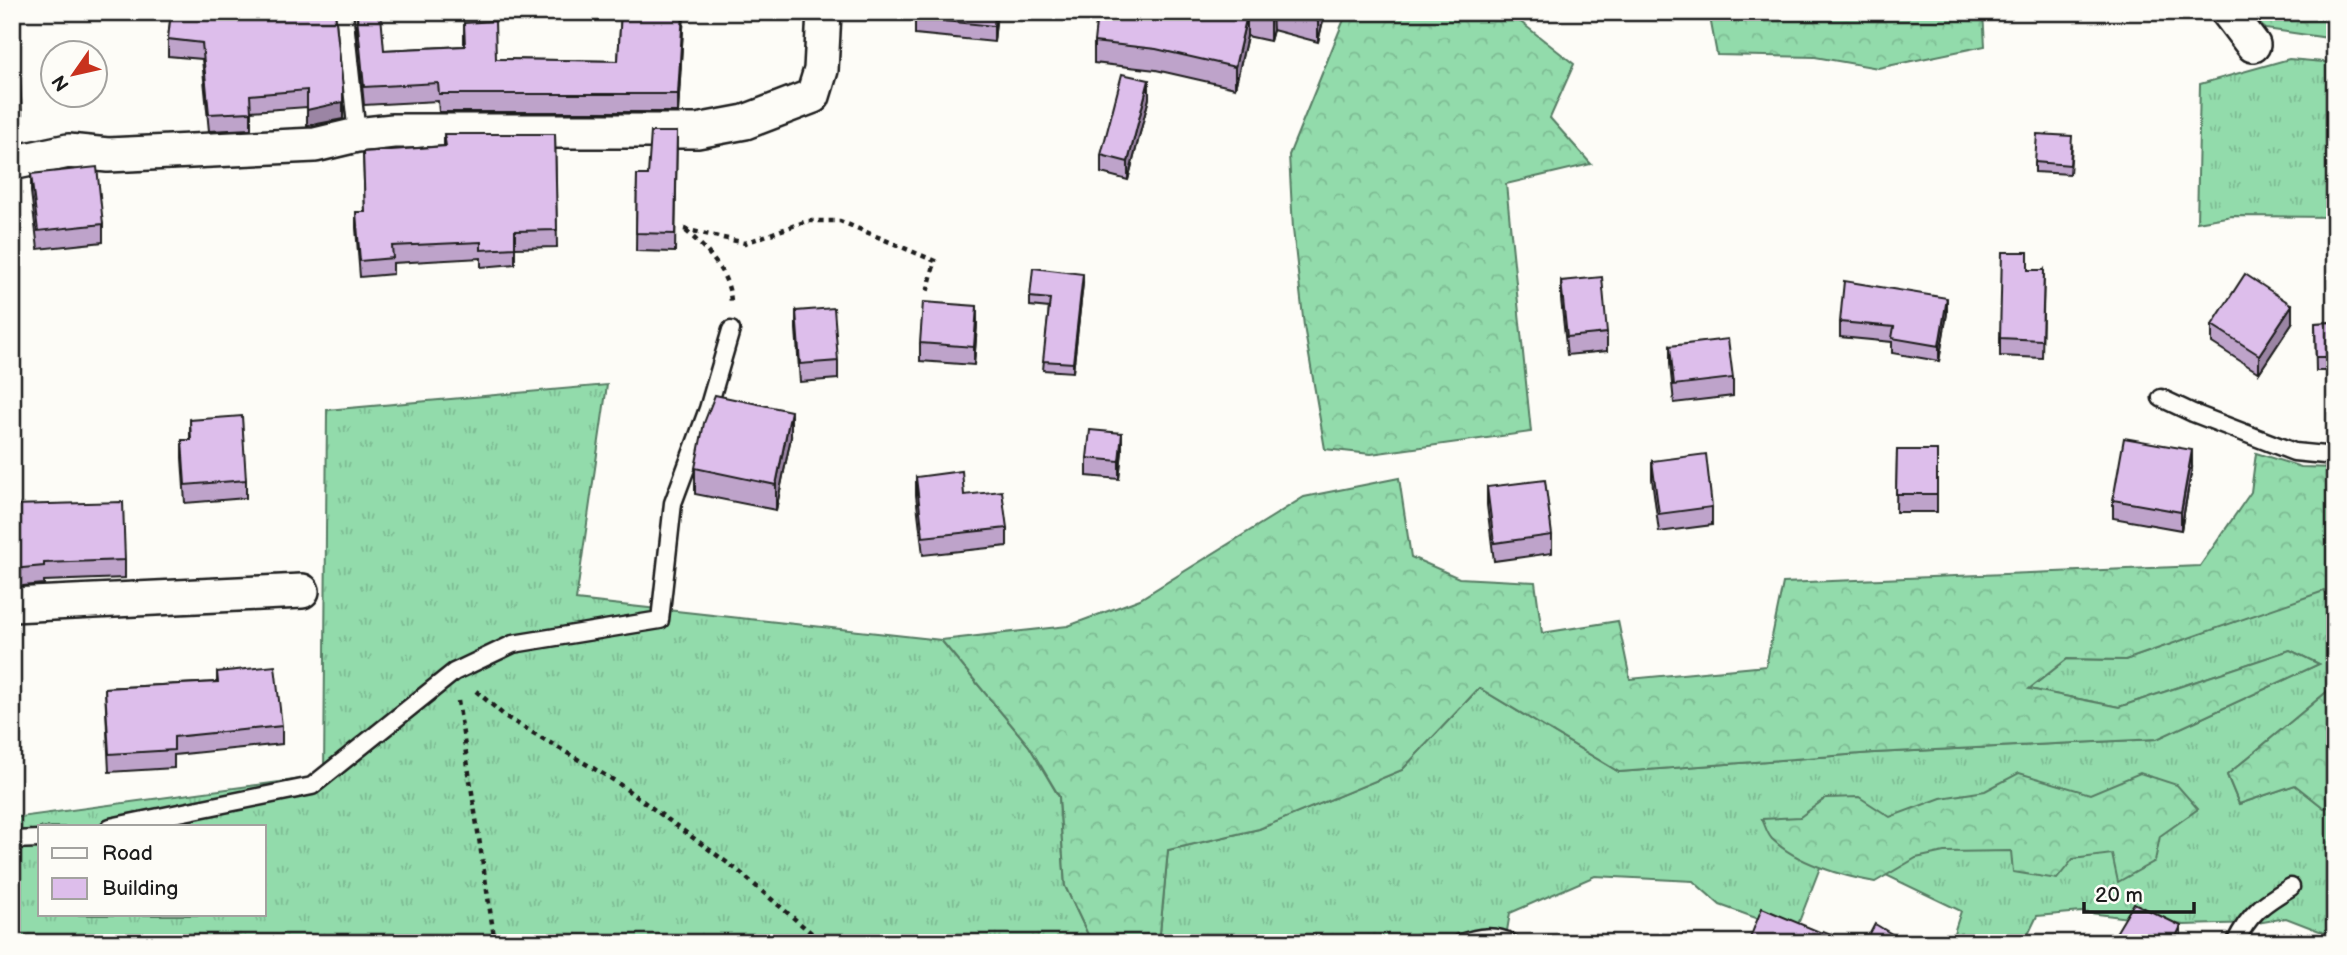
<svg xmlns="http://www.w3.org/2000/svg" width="2347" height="955" viewBox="0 0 2347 955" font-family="'Balsamiq Sans',sans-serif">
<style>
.grass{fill:url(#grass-tufts);stroke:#577c64;stroke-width:2;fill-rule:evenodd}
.forest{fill:url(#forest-crowns);stroke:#577c64;stroke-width:2}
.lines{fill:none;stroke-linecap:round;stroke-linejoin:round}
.service-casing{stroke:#1c1c1c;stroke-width:21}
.minor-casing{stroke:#1c1c1c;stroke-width:38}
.path{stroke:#1c1c1c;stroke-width:4.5;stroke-dasharray:5 5;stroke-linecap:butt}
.service{stroke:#fdfcf7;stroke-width:16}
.minor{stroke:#fdfcf7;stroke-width:33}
.wall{fill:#bea3ca;stroke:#1c1c1c;stroke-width:2}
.shaded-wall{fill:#9b85a4;stroke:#1c1c1c;stroke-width:2}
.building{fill:#ddbeeb;stroke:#1c1c1c;stroke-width:2}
</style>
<defs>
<pattern id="grass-tufts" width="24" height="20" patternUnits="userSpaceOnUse" patternTransform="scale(1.75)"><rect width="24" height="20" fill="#92dbab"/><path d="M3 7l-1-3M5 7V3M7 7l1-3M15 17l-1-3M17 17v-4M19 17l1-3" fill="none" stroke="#7dbb93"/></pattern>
<pattern id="forest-crowns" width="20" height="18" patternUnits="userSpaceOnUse" patternTransform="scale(1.75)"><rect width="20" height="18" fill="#92dbab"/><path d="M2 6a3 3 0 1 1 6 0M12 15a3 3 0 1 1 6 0" fill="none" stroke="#7dbb93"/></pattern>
</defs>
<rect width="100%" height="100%" fill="#fdfcf7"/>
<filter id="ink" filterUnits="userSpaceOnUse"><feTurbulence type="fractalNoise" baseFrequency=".0143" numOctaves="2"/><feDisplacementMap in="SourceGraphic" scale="14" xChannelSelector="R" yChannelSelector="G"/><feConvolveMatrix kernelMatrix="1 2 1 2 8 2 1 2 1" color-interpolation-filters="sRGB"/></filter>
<g filter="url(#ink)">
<g class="grass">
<polygon points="2289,59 2335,63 2335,217 2232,216 2197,222 2200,84"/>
<path d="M607 385 576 600 941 640 1029 746 1059 797 1065 886 1092 943H12V818L324 776 327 410ZM40 827H264V915H40Z"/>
<polygon points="2324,590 2335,604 2335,685 2227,775 2239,804 2295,785 2324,808 2335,805 2335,937 2286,918 2257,923 2184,925 2082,912 2037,916 2024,943 1959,943 1952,939 1961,911 1828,847 1795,932 1720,905 1693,881 1595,876 1510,913 1507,931 1476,943 1159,943 1168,850 1259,829 1402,770 1479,688 1619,772 1874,753 2156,739 2319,664 2290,650 2119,707 2029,689 2067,659 2125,660"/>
</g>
<g class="forest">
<polygon points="1347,12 1504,12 1522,23 1574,64 1550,118 1591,164 1506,184 1531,432 1371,454 1325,449 1304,326 1293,229 1289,155"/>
<polygon points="1709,12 1983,12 1985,46 1878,68 1815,57 1717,55"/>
<polygon points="2244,12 2335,12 2335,39 2266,29"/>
<polygon points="2256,453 2301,467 2335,468 2335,604 2324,591 2125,660 2067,659 2029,689 2119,707 2290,650 2319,664 2157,739 1874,753 1619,772 1479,688 1402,770 1259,829 1168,850 1159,943 1092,943 1065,886 1059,796 1029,746 941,640 1068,626 1140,599 1304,497 1399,478 1411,557 1459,578 1535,582 1542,633 1618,621 1630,679 1766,666 1783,583 2200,566 2251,492"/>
<polygon points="2335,685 2335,805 2324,808 2295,785 2239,804 2227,775"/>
<path d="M2019 773 2090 794 2140 773 2177 785 2198 809 2160 836 2155 861 2118 882 2112 854 2073 859 2057 879 2013 872 2011 851 1944 852 1916 858 1875 882C1842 876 1796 863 1772 839 1767 834 1765 825 1762 819L1800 817 1826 798 1859 797 1890 817 1941 798 1985 791Z"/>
</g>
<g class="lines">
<defs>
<g id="service">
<polyline points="344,12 357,135"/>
<polyline points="2161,398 2193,413 2294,452 2335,456"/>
<polyline points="110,827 312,786 454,672 513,644 660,620 673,503 708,409 731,330"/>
<polyline points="12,840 40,839"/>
<path d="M1461 943C1478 937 1495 934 1511 943"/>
<path d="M2235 943C2249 913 2264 903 2291 887"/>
</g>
<g id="minor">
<polyline points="2228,12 2253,45"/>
<polyline points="12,163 68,151 108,155 315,145 357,135 393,131 697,131 745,122 813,96 821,70 824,12"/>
<polyline points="12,605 302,591"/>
</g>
</defs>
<use href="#service" class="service-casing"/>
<use href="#minor" class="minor-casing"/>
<g class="path">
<polyline points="684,229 745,243 807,221 840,221 935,261 927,293"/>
<path d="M686 231C707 249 731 275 731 304"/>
<polyline points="476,691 506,717 615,781 736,869 823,943"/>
<polyline points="458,701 495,943"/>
</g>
<use href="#service" class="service"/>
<use href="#minor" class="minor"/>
</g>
<g class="wall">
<polygon points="171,12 343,106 343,119 307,126 307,107 251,111 251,129 209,131 202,59 168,56 168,39"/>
<polygon points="621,12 684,12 678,112 439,112 438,101 364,105 357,34 357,16 384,50 464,46 464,23 496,59 618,61"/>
<polygon points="915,12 997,12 994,42 915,34"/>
<polygon points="1112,12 1325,12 1318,42 1273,30 1270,41 1247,36 1235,88 1156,70 1094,63 1094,42"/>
<polygon points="12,79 22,116 22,134 12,134"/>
<polygon points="1149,98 1128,180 1101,173 1101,155"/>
<polygon points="677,132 675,252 636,251 637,175 648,175"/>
<polygon points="444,134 555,134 557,247 515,248 515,264 481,267 481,258 393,263 393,274 360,277 356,228 356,212 365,212 363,152 444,146"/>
<polygon points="2072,146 2070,174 2035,172 2035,162"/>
<polygon points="31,174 103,224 103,242 38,249 31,192"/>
<polygon points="2044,270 2042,358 2000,356 2000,338"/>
<polygon points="1561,281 1607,333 1607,351 1567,355 1561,299"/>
<polygon points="1083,283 1073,372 1043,370 1049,308 1030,306 1030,297"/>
<polygon points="796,311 838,361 838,379 800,382 796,329"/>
<polygon points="1947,313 1939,361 1892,353 1892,342 1840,337 1840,322"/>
<polygon points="2335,322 2335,371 2316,371 2315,323"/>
<polygon points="2292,323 2259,373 2212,343 2212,325"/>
<polygon points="977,324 974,365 920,361 920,343"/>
<polygon points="1670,346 1733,378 1733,396 1674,403 1670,364"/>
<polygon points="190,420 246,480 246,498 185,503 182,458 182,440 190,440"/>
<polygon points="791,437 776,510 695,494 695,468"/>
<polygon points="1897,450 1937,450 1937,512 1896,512"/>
<polygon points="1122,451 1119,479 1087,476 1087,458"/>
<polygon points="1652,461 1712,507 1712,525 1659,532 1652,479"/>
<polygon points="2192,468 2181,530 2113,518 2113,500"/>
<polygon points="916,477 964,495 1007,528 1007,546 923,555 916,495"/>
<polygon points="1487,487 1552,535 1552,553 1494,561 1487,505"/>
<polygon points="12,505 125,560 125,578 44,581 44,584 12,587"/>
<polygon points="217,672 282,726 282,744 174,755 174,768 109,772 105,688 217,682"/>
</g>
<g class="shaded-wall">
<polygon points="683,12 684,12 678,112 678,94"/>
<polygon points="995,12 997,12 994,42 994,26"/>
<polygon points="1272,12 1273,30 1270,41 1270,20"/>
<polygon points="1320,12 1325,12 1318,42 1318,21"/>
<polygon points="1247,15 1247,36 1235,88 1235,67"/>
<polygon points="1149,80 1149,98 1128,180 1128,162"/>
<polygon points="343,89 343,119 307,126 307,110"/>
<polygon points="1083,274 1083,283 1073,372 1073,363"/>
<polygon points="1947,298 1947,313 1939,361 1939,346"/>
<polygon points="2292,305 2292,323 2259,373 2259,355"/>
<polygon points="977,306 977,324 974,365 974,347"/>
<polygon points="791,411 791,437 776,510 776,485"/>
<polygon points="1122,433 1122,451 1119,479 1119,461"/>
<polygon points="2192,450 2192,468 2181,530 2181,512"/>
<polygon points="2181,926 2181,942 2173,943"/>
</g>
<g class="building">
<polygon points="171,12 335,12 343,89 343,102 307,110 307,90 250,95 251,112 209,114 202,43 168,39"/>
<polygon points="621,12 683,12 678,94 439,94 438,83 364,87 357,16 381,15 384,50 465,46 464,23 495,21 496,59 618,61"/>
<polygon points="915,12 995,12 994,26 915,18"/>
<polygon points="1112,12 1272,12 1270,20 1247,15 1235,67 1156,49 1094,42 1097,13 1111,14"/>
<polygon points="1285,12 1320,12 1318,21"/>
<polygon points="1122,74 1149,80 1128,162 1101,155"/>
<polygon points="12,79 20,79 22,116 12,116"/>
<polygon points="651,132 677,132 675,234 636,233 637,175 648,175"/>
<polygon points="444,134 555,134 557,230 515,231 515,248 481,250 481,242 392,246 393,258 360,261 356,212 365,212 363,152 446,146"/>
<polygon points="2037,134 2072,136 2070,165 2035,162"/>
<polygon points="97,167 103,224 38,231 31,174"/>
<polygon points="2002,252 2028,252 2028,270 2044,270 2042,340 2000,338"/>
<polygon points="1033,268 1083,274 1073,363 1043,361 1050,299 1030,297"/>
<polygon points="2245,274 2292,305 2259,355 2212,325"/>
<polygon points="1602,277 1607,333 1567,337 1561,281"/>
<polygon points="1844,281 1947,298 1939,346 1892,338 1894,327 1840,322"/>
<polygon points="923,302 977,306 974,347 920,343"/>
<polygon points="834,308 838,361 800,364 796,311"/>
<polygon points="2335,322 2335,357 2316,357 2315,323"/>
<polygon points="1728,339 1733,378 1674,385 1670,346"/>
<polygon points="715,395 791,411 776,485 695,468 704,423"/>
<polygon points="242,416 246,480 185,485 182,440 191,440 190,420"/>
<polygon points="1090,430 1122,433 1119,461 1087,458"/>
<polygon points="2124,438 2192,450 2181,512 2113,500"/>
<polygon points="1897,450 1937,450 1937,494 1896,494"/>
<polygon points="1706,454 1712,507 1659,514 1652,461"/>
<polygon points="962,471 964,495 1002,491 1007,528 923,537 916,477"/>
<polygon points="1545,480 1552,535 1494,543 1487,487"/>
<polygon points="123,502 125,560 44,563 44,566 12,569 12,505"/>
<polygon points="275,666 282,726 174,737 174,750 109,754 105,688 218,682 217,672"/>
<polygon points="2134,903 2181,926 2173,943 2110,943"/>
<polygon points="1762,908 1822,933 1823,931 1856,943 1748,943"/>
<polygon points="1875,924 1907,943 1865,943"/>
</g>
</g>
<rect width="2347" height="955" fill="none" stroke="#fdfcf7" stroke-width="42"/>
<rect x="21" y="21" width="2305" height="913" fill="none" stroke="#1c1c1c" stroke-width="2.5" filter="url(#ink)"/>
<rect x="38" y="825" width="228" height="91" fill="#fdfcf7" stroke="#a3a29f" stroke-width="2"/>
<rect x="52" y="848" width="35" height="10" fill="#fdfcf7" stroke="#a3a29f" stroke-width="2"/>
<text x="102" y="860" font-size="21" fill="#1c1c1c">Road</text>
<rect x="52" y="878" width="35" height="21" fill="#ddbeeb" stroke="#a3a29f" stroke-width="2"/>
<text x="102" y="895" font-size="21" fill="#1c1c1c">Building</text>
<g transform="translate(74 74) rotate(236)"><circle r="33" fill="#fdfcf7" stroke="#a3a29f" stroke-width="2"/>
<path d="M0-5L12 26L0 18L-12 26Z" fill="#c8321e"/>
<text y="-10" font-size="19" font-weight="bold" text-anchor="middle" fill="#1c1c1c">N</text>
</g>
<path d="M2084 902v10h110v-10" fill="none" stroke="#1c1c1c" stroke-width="3.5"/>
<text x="2095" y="902" font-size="21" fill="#1c1c1c" stroke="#fdfcf7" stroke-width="5" paint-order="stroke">20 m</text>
</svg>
